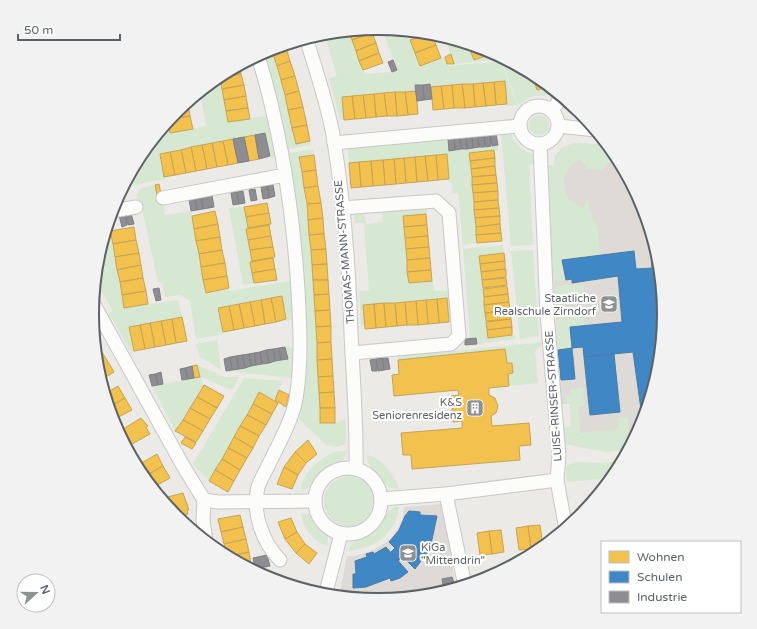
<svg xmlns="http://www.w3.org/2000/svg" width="757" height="629" viewBox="0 0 757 629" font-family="'Varela Round',sans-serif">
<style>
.education{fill:#dedad5}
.green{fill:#d6e8d1}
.homes{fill:#f2c14e;stroke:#c5a455}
.schools{fill:#3f88c5;stroke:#477ca8}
.industry{fill:#8d8d92;stroke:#7e8084}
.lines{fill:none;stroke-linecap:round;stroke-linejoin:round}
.minor-casing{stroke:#c7c7c7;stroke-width:15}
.minor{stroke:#fcfcfb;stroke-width:13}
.labels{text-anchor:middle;stroke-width:4;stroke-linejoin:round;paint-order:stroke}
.street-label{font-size:11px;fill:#5b6165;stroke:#fff}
.poi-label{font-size:11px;fill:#5b6165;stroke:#fff;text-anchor:end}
.rim{fill:none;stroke:#5b6165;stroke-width:2}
</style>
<rect width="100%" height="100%" fill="#eceae6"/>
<g class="education">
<polygon points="575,143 609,145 617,156 643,205 660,259 665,315 659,371 643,424 630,449 606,452 563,428 571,427 570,404 562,404 554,293 548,165 554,165 555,156 560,150 566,146"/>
<polygon points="443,504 456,589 434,596 378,601 339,597 347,556 356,556 374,550 391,539 398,529 403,517 404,507"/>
</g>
<g class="green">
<polygon points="382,28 430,33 410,41 420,66 445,57 448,66 501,61 517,105 507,106 504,81 431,87 430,84 415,85 416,91 342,97 344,120 340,120 329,79 337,76 324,33 348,31 365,74 391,72 397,70"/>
<polygon points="444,36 468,44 474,60 494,53 501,56 501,59 503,58 531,73 537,90 550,86 556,91 544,96 534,96 525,100 518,105 501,59 454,64"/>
<polygon points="272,49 281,80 296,144 310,141 311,145 284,150 260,54"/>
<polygon points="220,76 229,122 270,115 279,157 271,158 265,133 160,154 165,179 134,185 132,171 140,155 168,122 170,133 206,126 200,92"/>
<circle cx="539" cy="125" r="10"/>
<path d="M510 132C516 147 522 148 535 156V164L529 165 533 245 511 246 501 133Z"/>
<polygon points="448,139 449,151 498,145 498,150 469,153 477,243 463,245 458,193 452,194 452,183 449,183 446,154 349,163 348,148"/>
<path d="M575 143 609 145 614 157 601 171 592 169H587L580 160C564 165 559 187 570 200 574 204 579 206 584 208L587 199 593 220 598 228 600 255 563 260 566 280 554 281 548 165H554C556 152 562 147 575 143Z"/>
<path d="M313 149 314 155 299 158C313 245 318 334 320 423H335L346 419V444L338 447 326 445 298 418 304 386 285 154Z"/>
<polygon points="155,185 157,195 161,194 165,215 191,211 206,293 229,288 230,291 294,280 296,319 287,321 282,296 218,308 223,334 196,339 190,301 180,295 165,297 162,283 158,282 143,213 136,195 141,188"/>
<polygon points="244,207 248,228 246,229 252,261 250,262 254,283 243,285 229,208"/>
<polygon points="427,207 427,214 403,216 409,282 433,281 434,291 452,290 454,321 449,322 447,298 364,305 365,325 361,326 359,291 369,291 364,223 355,223 354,214 364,213 366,224 383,222 382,211"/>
<polygon points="109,229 124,308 178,300 182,317 130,327 134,352 131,353 112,318 108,320 109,313 113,311 95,280 98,258 106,230"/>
<polygon points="503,245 504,253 479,256 488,338 515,335 516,339 477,344 476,338 470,339 463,249"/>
<polygon points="533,250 539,336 520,339 511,251"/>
<path d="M584 284C585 294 583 299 575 304H564L556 298 554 286Z"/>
<polygon points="578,317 583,319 585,326 570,327 572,348 558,350 556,319"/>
<polygon points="217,340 221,370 199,356 196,344"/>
<polygon points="546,342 535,351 538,383 509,386 508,374 513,373 512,363 507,363 505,349 398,360 397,355 445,352"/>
<polygon points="287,346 296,350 296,358 293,358 292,378 226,371 287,359 285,347"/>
<polygon points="197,365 225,377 239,377 232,390 200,377 204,385 175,431 152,386 199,377"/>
<polygon points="244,378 283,381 275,400 259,393 209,481 193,464"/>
<polygon points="583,388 584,406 578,408 581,433 618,429 617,418 628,417 630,449 606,452 564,444 563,428 571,427 570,403 565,404 564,395 571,395 570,389"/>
<path d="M113 421C131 435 130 444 137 464 139 470 143 475 146 481L140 473Z"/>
<path d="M347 451 343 462 332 466 321 474 313 485 301 492C300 475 320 458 334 452 338 451 343 451 347 451Z"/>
<path d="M366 455C382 457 394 474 399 489 386 488 386 485 378 476 371 468 369 466 366 455Z"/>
<polygon points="624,460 613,478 567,482 566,467 573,462 602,463"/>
<circle cx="349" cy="501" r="25"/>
<path d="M394 507H399C396 535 373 549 347 551L356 539 371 535 381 524 386 514Z"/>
<path d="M301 513 313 515 317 525 328 536 327 546C314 542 302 527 301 513Z"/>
</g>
<g class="homes">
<polygon points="370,29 372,33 352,40 348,31"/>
<polygon points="372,33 376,43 356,51 352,40"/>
<polygon points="431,33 436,45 415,53 410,40"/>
<polygon points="376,43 379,53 359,61 356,51"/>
<polygon points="468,44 479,47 470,50"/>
<polygon points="285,45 286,47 272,51 272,49"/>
<polygon points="436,45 441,58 420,66 415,53"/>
<polygon points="286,47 290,61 277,66 272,51"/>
<polygon points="479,47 488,50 494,53 474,60 470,50"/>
<polygon points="379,53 383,63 363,70 359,61"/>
<polygon points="451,54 454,64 447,64 445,57"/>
<polygon points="290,61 295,76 281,80 277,66"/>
<polygon points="240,65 241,74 220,78 220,76"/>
<polygon points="241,74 244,85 222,89 220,78"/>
<polygon points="295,76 299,91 285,95 281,80"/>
<polygon points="538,76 550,86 537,90 533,78"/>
<polygon points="505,81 507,104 496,105 494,82"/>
<polygon points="494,82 496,105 486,106 483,83"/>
<polygon points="483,83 486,106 475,107 473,84"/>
<polygon points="462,84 473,84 475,107 465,108"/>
<polygon points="462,84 465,108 454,108 452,85"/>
<polygon points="244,85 246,96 224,100 222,89"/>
<polygon points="452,85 454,108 444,109 441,86"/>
<polygon points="441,86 444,109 433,110 431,87"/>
<polygon points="299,91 303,107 288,110 285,95"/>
<polygon points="416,91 418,114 408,115 405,92"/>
<polygon points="395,92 405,92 408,115 397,116"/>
<polygon points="395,92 397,116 387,116 384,93"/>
<polygon points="384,93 387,116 376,117 374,94"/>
<polygon points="374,94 376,117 366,118 363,95"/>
<polygon points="363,95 366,118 355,119 352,96"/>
<polygon points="246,96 248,108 226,111 224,100"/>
<polygon points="352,96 355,119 344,120 342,97"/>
<polygon points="188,103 190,116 170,119 176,112"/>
<polygon points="303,107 307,125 292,128 288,110"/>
<polygon points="248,108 250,119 228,122 226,111"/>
<polygon points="190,116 193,129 170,133 168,122 170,119"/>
<polygon points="307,125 310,141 296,144 292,128"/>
<polygon points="255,135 259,159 249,161 244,137"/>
<polygon points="233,139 238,163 228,165 223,141"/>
<polygon points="223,141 228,165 217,167 212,143"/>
<polygon points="212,143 217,167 207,169 202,145"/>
<polygon points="202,145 207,169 196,171 191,147"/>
<polygon points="191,147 196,171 186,173 181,150"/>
<polygon points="181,150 186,173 175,175 170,152"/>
<polygon points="494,150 495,158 470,161 469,153"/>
<polygon points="170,152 175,175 164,177 160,154"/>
<polygon points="447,154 449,179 438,180 436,155"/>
<polygon points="314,155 316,170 302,172 299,157"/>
<polygon points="436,155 438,180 428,181 425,156"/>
<polygon points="425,156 428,181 417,182 415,157"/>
<polygon points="415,157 417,182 406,183 404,158"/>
<polygon points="404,158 406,183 396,184 394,159"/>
<polygon points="495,158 495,166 471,169 470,161"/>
<polygon points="394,159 396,184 385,185 383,160"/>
<polygon points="383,160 385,185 373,186 371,161"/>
<polygon points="371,161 373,186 361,187 359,162"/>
<polygon points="359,162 361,187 351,188 349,163"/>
<polygon points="495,166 496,175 472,177 471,169"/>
<polygon points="316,170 318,186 304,188 302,172"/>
<polygon points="496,175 497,183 472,185 472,177"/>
<polygon points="497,183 498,191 473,193 472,185"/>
<polygon points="159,184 161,194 157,195 155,185"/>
<polygon points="318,186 321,203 307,204 304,188"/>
<polygon points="498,191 498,200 474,202 473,193"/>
<polygon points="498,200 499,208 474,210 474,202"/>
<polygon points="267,203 269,213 246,217 244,207"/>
<polygon points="321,203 323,218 308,220 307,204"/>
<polygon points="499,208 500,216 475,218 474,210"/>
<polygon points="215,211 218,224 194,229 192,216"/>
<polygon points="269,213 271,224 248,228 246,217"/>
<polygon points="426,214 427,225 404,227 403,216"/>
<polygon points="500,216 500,224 476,227 475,218"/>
<polygon points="323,218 324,234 309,235 308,220"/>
<polygon points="218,224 220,237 196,241 194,229"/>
<polygon points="500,224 501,233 476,235 476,227"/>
<polygon points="269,225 271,236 248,240 246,229"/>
<polygon points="427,225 428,236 405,238 404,227"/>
<polygon points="134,227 136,240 113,244 110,231"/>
<polygon points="501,233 502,241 477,243 476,235"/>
<polygon points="324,234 326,249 311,250 309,235"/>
<polygon points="271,236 273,247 250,250 248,240"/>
<polygon points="428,236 429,247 406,249 405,238"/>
<polygon points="220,237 222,250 199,254 196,241"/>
<polygon points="136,240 139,253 115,257 113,244"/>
<polygon points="273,247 275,257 252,261 250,250"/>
<polygon points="429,247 430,258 407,260 406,249"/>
<polygon points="326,249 327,264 312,265 311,250"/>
<polygon points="222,250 225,263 201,267 199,254"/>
<polygon points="139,253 141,265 117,270 115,257"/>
<polygon points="504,253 505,261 480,264 479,256"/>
<polygon points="273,258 275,269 252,273 250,262"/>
<polygon points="430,258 431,270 407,272 407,260"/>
<polygon points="505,261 505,269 481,272 480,264"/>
<polygon points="225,263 227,276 203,280 201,267"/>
<polygon points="327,264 328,280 313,280 312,265"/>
<polygon points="141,265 143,278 120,282 117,270"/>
<polygon points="275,269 277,280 254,283 252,273"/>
<polygon points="506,269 506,277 482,280 481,272"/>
<polygon points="431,270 432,281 409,283 407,272"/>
<polygon points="227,276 229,288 206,293 203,280"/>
<polygon points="143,278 146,291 122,295 120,282"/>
<polygon points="506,278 507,285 483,288 482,280"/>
<polygon points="313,280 328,280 329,294 314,295"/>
<polygon points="507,286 508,294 484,297 483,289"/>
<polygon points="146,291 148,304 124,308 122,295"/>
<polygon points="329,294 330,310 315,311 314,295"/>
<polygon points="508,294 509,302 484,305 484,297"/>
<polygon points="282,296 286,319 276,322 271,298"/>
<polygon points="271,298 276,322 265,324 261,300"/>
<polygon points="447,298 449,322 439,323 437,299"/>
<polygon points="437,299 439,323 428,324 426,300"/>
<polygon points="261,300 265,324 255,326 250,302"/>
<polygon points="426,300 428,324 418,325 416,301"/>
<polygon points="416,301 418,325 407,325 405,302"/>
<polygon points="250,302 255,326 244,328 239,304"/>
<polygon points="405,302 407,325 397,326 395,303"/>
<polygon points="509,302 510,310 485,313 484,305"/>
<polygon points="384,303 386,327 376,328 374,304"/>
<polygon points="384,303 395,303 397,326 386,327"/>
<polygon points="239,304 244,328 234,330 229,306"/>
<polygon points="374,304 376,328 365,329 363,305"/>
<polygon points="229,306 234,330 223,332 218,308"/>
<polygon points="330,310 331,326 316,327 315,311"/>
<polygon points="510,311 511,319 486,321 485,313"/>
<polygon points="182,317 187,341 176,343 172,319"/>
<polygon points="172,319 176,343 166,345 161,321"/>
<polygon points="511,319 512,327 487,330 486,322"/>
<polygon points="161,321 166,345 155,347 150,323"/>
<polygon points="150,323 155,347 145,349 140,325"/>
<polygon points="140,325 145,349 134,351 129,327"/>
<polygon points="331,326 331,342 317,343 316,327"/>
<polygon points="512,327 512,335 488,338 487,330"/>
<polygon points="331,342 332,359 317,360 317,343"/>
<polygon points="505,349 507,363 512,363 513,373 508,374 509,386 489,388 489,395 495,398 498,406 496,413 491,416 492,426 529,423 531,445 519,446 520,460 412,469 411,455 403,455 401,433 462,428 462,421 453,422 451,396 459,395 458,390 394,396 392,375 399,374 398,360"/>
<polygon points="102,352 114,372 101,380 97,370 96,355"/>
<polygon points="332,359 333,376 318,377 317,360"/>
<polygon points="197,365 200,377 194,378 192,366"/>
<polygon points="333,376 334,392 319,393 318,377"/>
<polygon points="204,385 224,396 217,408 197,397"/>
<polygon points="118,386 125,398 109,407 105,394"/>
<polygon points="279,390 289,395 286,407 275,400"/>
<polygon points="259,392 278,403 272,414 253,404"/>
<polygon points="334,392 335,408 320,408 319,393"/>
<polygon points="197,397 217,408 210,419 190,408"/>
<polygon points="125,398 132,410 113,420 109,407"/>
<polygon points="253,404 272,414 266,425 247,415"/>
<polygon points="190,408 210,419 203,431 183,420"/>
<rect x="320" y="408" width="15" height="15"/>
<polygon points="247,415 266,425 259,436 240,426"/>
<polygon points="141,418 148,426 146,427 150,434 132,444 123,429"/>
<polygon points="183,420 203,431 196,442 175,431"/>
<polygon points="240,426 259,436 253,448 234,437"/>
<polygon points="185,437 196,443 192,449 181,443"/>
<polygon points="234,437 253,448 247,458 228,448"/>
<polygon points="308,440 317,454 306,463 295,452"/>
<polygon points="228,448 247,458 240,470 222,459"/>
<polygon points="295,452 306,463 298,475 284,467"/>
<polygon points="157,454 163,466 144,477 138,465"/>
<polygon points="222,459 240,470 234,481 215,470"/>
<polygon points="163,466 170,478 152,488 144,477"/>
<polygon points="284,467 298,475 292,489 277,484"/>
<polygon points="215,470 234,481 228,492 209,481"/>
<polygon points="183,493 187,504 189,510 187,510 188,514 176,517 165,504 164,498"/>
<polygon points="240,515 243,527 221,532 218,519"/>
<polygon points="291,518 297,532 285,539 278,522"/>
<polygon points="540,525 543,547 531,549 528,526"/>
<polygon points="528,526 531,549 519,550 516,528"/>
<polygon points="243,527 246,539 224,544 221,532"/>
<polygon points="501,530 504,552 492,554 489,531"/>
<polygon points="489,531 492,554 480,555 477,533"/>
<polygon points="297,532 305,544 296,553 285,539"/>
<polygon points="246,539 249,552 227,556 224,544"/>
<polygon points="305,544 317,553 309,564 296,553"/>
<polygon points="249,552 251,564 243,566 227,557"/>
<polygon points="290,579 292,586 278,582"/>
</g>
<g class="schools">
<polygon points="650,229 660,259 665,315 659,371 643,424 633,352 584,357 583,347 572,348 570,327 622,322 618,276 572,283 572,279 566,280 562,260 634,251 636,269 652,268"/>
<polygon points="572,348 575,379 561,380 558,350"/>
<polygon points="614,354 620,412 590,415 584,357"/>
<polygon points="409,511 420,512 420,515 437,516 430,549 415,569 403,557 398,561 391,552 395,548 389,542 399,530 405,516"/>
<polygon points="386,547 408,572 400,578 391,581 390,578 366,587 353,588 353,574 356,574 355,561 367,557 366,554 373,552 374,554"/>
</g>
<g class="industry">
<polygon points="393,60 397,70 392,72 388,62"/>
<polygon points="430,84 432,99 424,100 423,85"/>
<polygon points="415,85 423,85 424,100 417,101"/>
<polygon points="265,133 270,156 259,159 255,135"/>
<polygon points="490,134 491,146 486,147 484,135"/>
<polygon points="490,134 496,134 498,145 492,146"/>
<polygon points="484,135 485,147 479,147 478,136"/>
<polygon points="472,136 473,148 467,149 466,137"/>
<polygon points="472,136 478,136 479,147 473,148"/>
<polygon points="244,137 249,161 238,163 233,139"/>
<polygon points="466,137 467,149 461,149 460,138"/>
<polygon points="454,138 460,138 461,149 455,150"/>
<polygon points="454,138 455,150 449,151 448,139"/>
<polygon points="273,185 275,196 269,198 267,186"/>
<polygon points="267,186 269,198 263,199 261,187"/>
<polygon points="255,189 257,200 251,201 249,190"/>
<polygon points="243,191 245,203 239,204 237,192"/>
<polygon points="237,192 239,204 233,205 231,193"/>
<polygon points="212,195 214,207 203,209 201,197"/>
<polygon points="201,197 203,209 197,210 195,198"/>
<polygon points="195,198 197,210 191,211 189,199"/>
<polygon points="131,213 134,224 128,225 125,214"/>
<polygon points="125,214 127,225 122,227 119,215"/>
<polygon points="159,288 161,300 156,301 153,289"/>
<polygon points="476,338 477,344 465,345 465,339"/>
<polygon points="285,347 288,359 281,360 279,348"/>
<polygon points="279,348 281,360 275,361 273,349"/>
<polygon points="273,349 275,361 269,363 266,350"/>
<polygon points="266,350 269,363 262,364 260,352"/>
<polygon points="260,352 262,364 256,365 254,353"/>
<polygon points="254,353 256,365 251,366 249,354"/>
<polygon points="249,354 251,366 245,368 242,355"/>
<polygon points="242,355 245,368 239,369 236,356"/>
<polygon points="236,356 239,369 232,370 230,357"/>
<polygon points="230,357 232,370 226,371 224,359"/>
<polygon points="382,358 388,358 390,369 384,370"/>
<polygon points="382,358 384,370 378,371 376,359"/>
<polygon points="376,359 377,371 372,371 370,360"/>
<polygon points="192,366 194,378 188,379 185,368"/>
<polygon points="185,368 188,379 182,380 180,369"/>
<polygon points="161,372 163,384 158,385 155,374"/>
<polygon points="155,374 158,385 152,386 149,375"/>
<polygon points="267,555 270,566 255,569 253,558"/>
<polygon points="478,575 479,581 468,584 467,578"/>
<polygon points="452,577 454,583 443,585 442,579"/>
<polygon points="454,583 455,589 445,591 443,585"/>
</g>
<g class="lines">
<defs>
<g id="minor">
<path d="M306 38C316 70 327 102 333 135 344 200 349 267 351 333 353 378 357 424 356 469"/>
<path d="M258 56C281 131 293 211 298 290 300 326 302 363 296 399 292 421 277 447 267 468 264 474 260 481 258 487 255 500 256 514 260 526 264 539 270 550 280 560"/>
<circle cx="539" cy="125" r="19"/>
<polyline points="552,111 562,96"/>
<polyline points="558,126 596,130"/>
<polyline points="334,143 519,126"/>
<polyline points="540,144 547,314 559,455 557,480 566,530"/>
<polyline points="163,198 285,175"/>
<polyline points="342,208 436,201 449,213 459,336 451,344 352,353"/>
<polyline points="112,211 136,207"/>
<polyline points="93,303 182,464 204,500 218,502 314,501"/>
<circle cx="348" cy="501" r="33"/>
<polyline points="446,494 465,586"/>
<polyline points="381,499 446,494 557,480"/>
<polyline points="204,500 203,520 206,542"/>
<polyline points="325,596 341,534"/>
</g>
</defs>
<use href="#minor" class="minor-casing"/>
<use href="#minor" class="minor"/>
</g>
<defs>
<symbol id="school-square" viewBox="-11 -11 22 22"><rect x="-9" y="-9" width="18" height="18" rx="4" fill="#8e9192" stroke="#fff"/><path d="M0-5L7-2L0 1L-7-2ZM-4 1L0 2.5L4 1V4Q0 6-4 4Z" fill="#fff"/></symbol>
<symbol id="building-square" viewBox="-11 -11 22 22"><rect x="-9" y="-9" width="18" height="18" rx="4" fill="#8e9192" stroke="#fff"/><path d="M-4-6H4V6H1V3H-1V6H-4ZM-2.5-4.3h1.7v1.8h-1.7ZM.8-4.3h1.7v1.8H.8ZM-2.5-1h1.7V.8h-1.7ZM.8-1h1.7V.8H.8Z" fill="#fff"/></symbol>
</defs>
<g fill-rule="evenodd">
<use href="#school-square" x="599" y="294" width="20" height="20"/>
<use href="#building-square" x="465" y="398" width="20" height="20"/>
<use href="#school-square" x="398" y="543" width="20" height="20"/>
</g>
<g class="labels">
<g class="street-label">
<text transform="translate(344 252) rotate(-95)" y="4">THOMAS-MANN-STRASSE</text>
<text transform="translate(553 396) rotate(-94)" y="4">LUISE-RINSER-STRASSE</text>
</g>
<g class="poi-label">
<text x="596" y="302">Staatliche<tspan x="596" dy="13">Realschule Zirndorf</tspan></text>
<text x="462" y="406">K&amp;S<tspan x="462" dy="13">Seniorenresidenz</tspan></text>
<text x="421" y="551" text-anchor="start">KiGa<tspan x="421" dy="13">"Mittendrin"</tspan></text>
</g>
</g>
<path d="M0 0H757V629H0ZM99 314a279 279 0 1 1 558 0a279 279 0 1 1-558 0Z" fill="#f2f2f3" fill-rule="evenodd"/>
<path class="rim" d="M99 314a279 279 0 1 1 558 0a279 279 0 1 1-558 0Z"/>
<rect x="601" y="541" width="140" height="72" fill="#ffffff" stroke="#bdc0c1"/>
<rect x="609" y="551" width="20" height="12" fill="#f2c14e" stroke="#bdc0c1"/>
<text x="637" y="561" font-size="12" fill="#5b6165">Wohnen</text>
<rect x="609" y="571" width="20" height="12" fill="#3f88c5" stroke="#bdc0c1"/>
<text x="637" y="581" font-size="12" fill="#5b6165">Schulen</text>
<rect x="609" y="591" width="20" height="12" fill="#8d8d92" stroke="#bdc0c1"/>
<text x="637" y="601" font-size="12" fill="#5b6165">Industrie</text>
<g transform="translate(36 593) rotate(69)"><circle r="19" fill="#ffffff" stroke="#bdc0c1"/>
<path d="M0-3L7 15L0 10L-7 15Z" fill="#8e9192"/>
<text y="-6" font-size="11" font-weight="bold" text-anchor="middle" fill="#5b6165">N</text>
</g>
<path d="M18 34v6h102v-6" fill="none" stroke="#5b6165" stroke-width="2"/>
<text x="24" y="34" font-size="12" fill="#5b6165" stroke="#ffffff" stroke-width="3" paint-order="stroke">50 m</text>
</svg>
